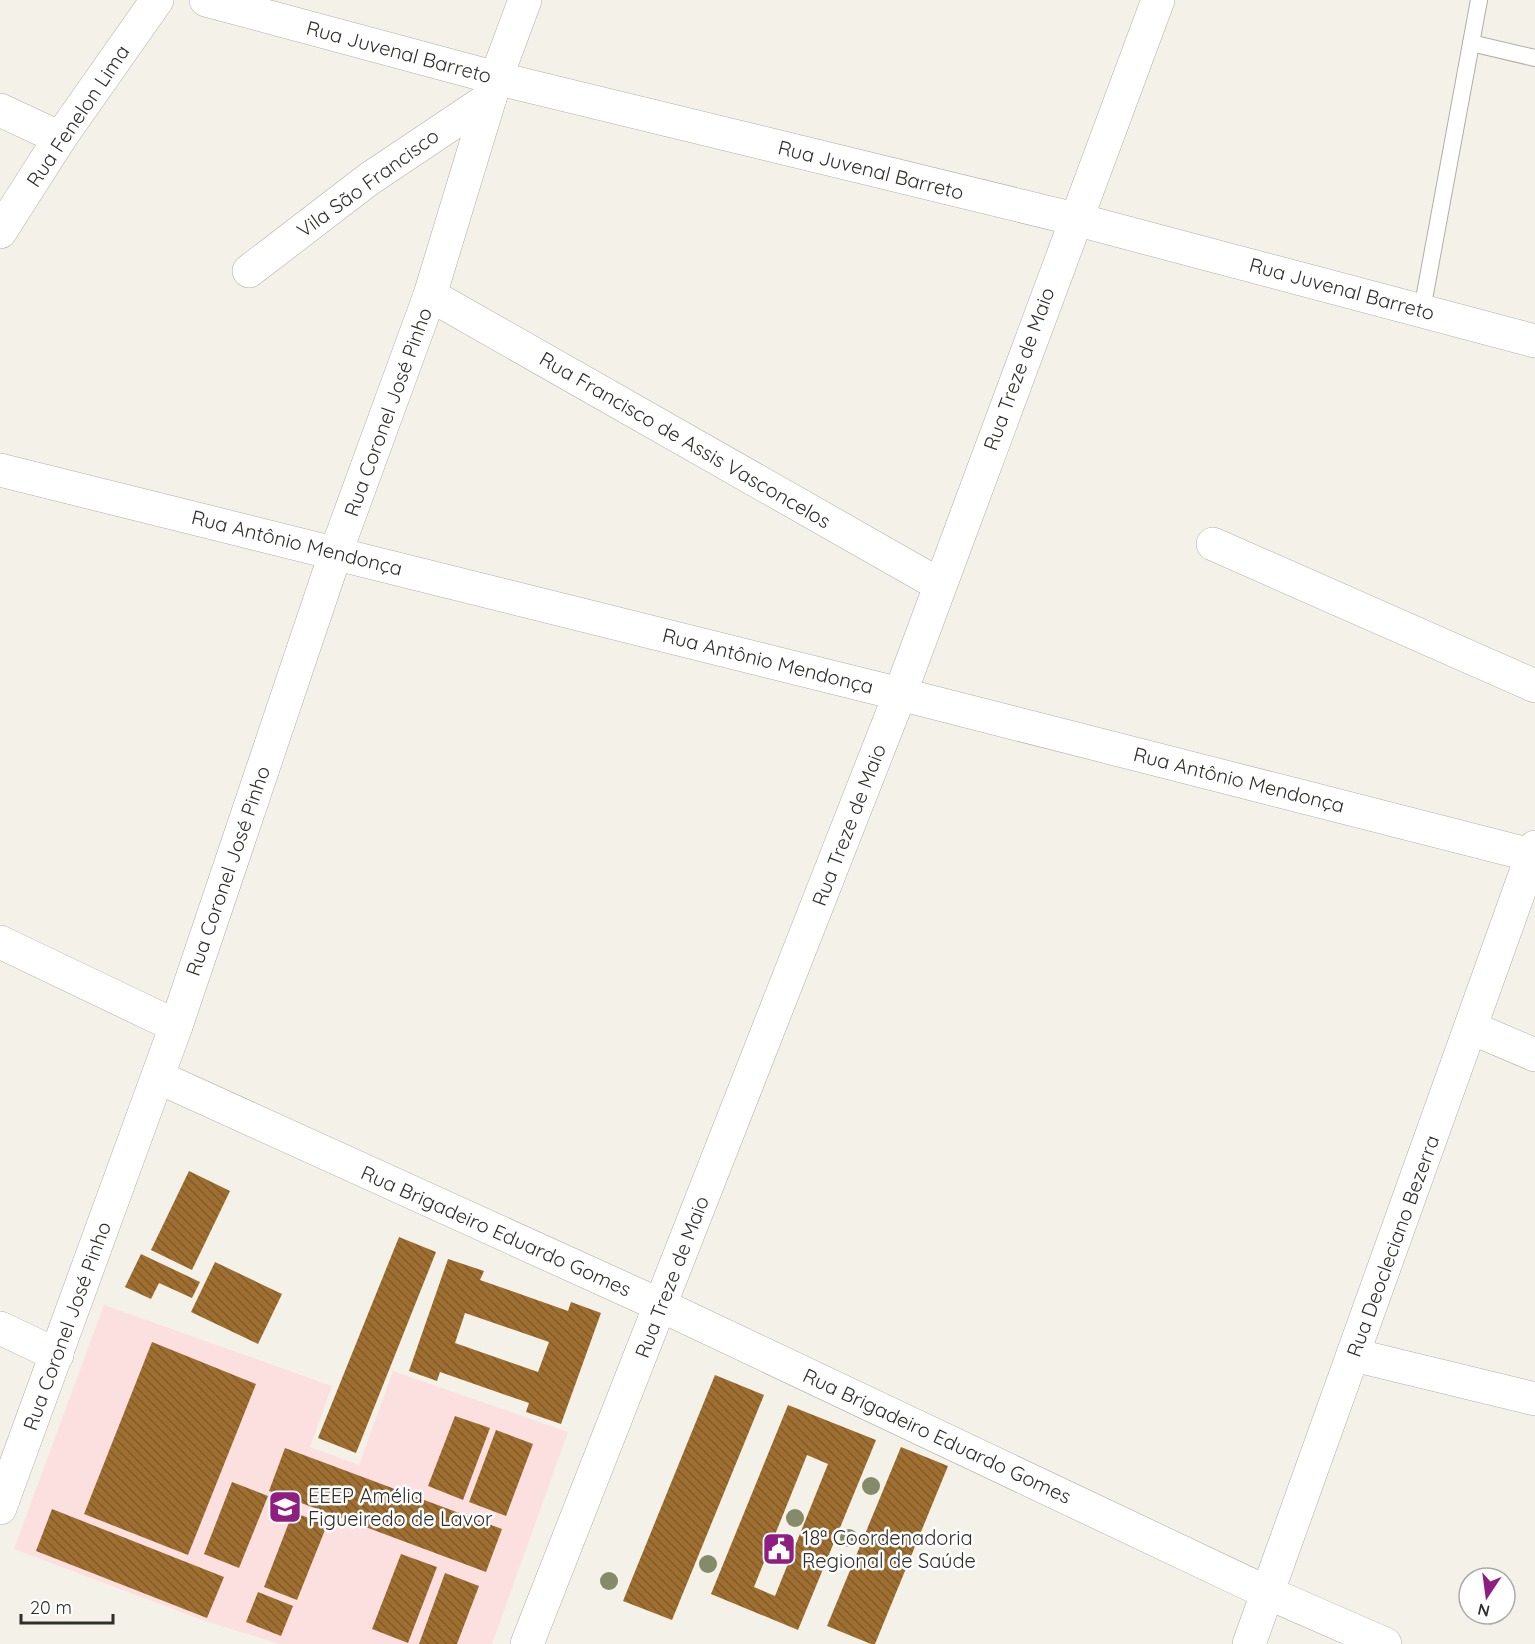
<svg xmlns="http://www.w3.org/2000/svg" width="1535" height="1644" viewBox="0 0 1535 1644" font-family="Quicksand,sans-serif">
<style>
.education{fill:#fbe0df}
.building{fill:url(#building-back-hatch);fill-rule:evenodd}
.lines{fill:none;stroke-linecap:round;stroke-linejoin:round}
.service-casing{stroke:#b2aea6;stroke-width:18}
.minor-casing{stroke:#b2aea6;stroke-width:34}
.service{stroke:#fff;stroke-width:16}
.minor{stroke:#fff;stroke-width:33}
.tree{fill:#858b68}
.labels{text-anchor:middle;stroke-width:5;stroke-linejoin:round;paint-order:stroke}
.street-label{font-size:20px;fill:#2f2e2b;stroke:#fff}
.poi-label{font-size:20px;fill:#2f2e2b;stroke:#fff;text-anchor:start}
</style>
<defs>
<pattern id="building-back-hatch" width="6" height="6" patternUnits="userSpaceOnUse" patternTransform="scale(1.5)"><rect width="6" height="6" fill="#9e6f30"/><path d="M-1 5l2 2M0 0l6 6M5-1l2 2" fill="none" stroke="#815c29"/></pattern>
</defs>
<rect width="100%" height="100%" fill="#f4f1e8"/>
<polygon class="education" points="104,1305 332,1386 310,1447 359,1465 393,1371 568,1432 492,1644 280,1644 205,1621 14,1549"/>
<g class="building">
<polygon points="189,1171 230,1191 192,1270 151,1250"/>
<polygon points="399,1237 436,1252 356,1453 318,1438"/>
<polygon points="141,1254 200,1282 192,1298 159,1283 151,1299 125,1287"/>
<path d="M448 1259 484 1271 480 1280 568 1311 571 1302 601 1313 561 1424 526 1412 529 1403 440 1372 437 1381 409 1371ZM465 1313 549 1342 538 1372 455 1343Z"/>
<polygon points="215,1262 282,1294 258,1344 191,1312"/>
<polygon points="152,1342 256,1384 188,1555 84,1514"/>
<polygon points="715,1375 764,1395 672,1620 623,1601"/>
<path d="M788 1405 876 1440 798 1630 711 1594ZM807 1455 828 1464 775 1596 754 1587Z"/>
<polygon points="455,1416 490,1428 463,1500 428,1486"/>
<polygon points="496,1430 533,1444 506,1516 469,1502"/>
<polygon points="901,1447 948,1466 875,1644 871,1644 827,1626"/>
<polygon points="285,1448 502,1529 486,1572 269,1491"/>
<polygon points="232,1482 268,1496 239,1568 204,1554"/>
<polygon points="52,1509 224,1577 207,1618 36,1551"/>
<polygon points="293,1512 327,1525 297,1600 264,1587"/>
<polygon points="401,1554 437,1567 408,1643 372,1629"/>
<polygon points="445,1573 479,1586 457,1644 419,1644"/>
<polygon points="258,1592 293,1606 281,1636 246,1622"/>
</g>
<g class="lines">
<defs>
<g id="service">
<polyline points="1471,43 1535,58"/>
<polyline points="1422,310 1479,0"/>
</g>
<g id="minor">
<polyline points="206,0 496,78 1075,219 1535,341"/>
<polyline points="0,110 60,138"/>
<polyline points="0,232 60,138 157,0"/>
<polyline points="249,271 369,179 490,98"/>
<polyline points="430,295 940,585"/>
<polyline points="0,470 900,694 1535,856"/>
<polyline points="1213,544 1535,686"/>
<polyline points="0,942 176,1026"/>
<polyline points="1472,1028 1535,1055"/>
<polyline points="158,1077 662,1306 1268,1593 1385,1644"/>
<polyline points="0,1328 57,1355"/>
<polyline points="1354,1355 1535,1399"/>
<polyline points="0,1508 176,1026 336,552 430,295 496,78 525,0"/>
<polyline points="527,1644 900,694 1158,0"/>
<polyline points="1249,1644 1535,847"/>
</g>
</defs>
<use href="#service" class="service-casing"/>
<use href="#minor" class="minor-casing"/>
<use href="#service" class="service"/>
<use href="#minor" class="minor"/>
</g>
<g class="tree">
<circle cx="871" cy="1486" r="9"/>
<circle cx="795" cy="1518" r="9"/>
<circle cx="849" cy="1538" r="9"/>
<circle cx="708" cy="1564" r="9"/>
<circle cx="609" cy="1581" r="9"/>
</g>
<defs>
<symbol id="school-square" viewBox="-11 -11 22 22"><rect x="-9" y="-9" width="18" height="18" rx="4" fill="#8e1e7f" stroke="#fff"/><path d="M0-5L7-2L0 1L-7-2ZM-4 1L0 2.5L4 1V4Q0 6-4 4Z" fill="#fff"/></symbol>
<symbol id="civic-square" viewBox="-11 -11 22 22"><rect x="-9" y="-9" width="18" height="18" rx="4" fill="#8e1e7f" stroke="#fff"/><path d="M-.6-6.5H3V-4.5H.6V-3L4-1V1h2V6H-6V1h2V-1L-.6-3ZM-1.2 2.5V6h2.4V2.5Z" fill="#fff"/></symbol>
</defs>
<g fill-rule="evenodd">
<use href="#school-square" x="266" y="1488" width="38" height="38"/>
<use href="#civic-square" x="760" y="1530" width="38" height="38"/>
</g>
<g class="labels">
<g class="street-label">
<text transform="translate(399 52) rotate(15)" y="7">Rua Juvenal Barreto</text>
<text transform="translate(78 116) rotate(-56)" y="7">Rua Fenelon Lima</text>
<text transform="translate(871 170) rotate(14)" y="7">Rua Juvenal Barreto</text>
<text transform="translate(368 183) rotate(-36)" y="7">Vila São Francisco</text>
<text transform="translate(1342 289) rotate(15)" y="7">Rua Juvenal Barreto</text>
<text transform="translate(1019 369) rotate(-70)" y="7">Rua Treze de Maio</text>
<text transform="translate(388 412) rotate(-70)" y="7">Rua Coronel José Pinho</text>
<text transform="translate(685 440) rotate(30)" y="7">Rua Francisco de Assis Vasconcelos</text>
<text transform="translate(297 543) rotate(14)" y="7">Rua Antônio Mendonça</text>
<text transform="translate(768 661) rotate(14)" y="7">Rua Antônio Mendonça</text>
<text transform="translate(1239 780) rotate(14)" y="7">Rua Antônio Mendonça</text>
<text transform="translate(849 825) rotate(-69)" y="7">Rua Treze de Maio</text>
<text transform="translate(228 871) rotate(-71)" y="7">Rua Coronel José Pinho</text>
<text transform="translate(496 1231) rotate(24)" y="7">Rua Brigadeiro Eduardo Gomes</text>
<text transform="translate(1393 1246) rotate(-70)" y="7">Rua Deocleciano Bezerra</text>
<text transform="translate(672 1277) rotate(-69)" y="7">Rua Treze de Maio</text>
<text transform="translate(67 1326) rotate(-70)" y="7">Rua Coronel José Pinho</text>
<text transform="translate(937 1436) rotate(25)" y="7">Rua Brigadeiro Eduardo Gomes</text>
</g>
<g class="poi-label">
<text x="308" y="1503">EEEP Amélia<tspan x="308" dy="23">Figueiredo de Lavor</tspan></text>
<text x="802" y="1545">18ª Coordenadoria<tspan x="802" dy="23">Regional de Saúde</tspan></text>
</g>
</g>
<g transform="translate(1487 1596) rotate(193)"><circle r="28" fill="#ffffff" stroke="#acabaa" stroke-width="1.5"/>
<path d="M0-4.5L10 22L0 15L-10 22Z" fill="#8e1e7f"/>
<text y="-9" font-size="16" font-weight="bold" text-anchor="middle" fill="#2f2e2b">N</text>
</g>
<path d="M21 1614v9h92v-9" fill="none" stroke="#2f2e2b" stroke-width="3"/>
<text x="30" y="1614" font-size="18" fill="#2f2e2b" stroke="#ffffff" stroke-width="4.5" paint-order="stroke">20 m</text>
</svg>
